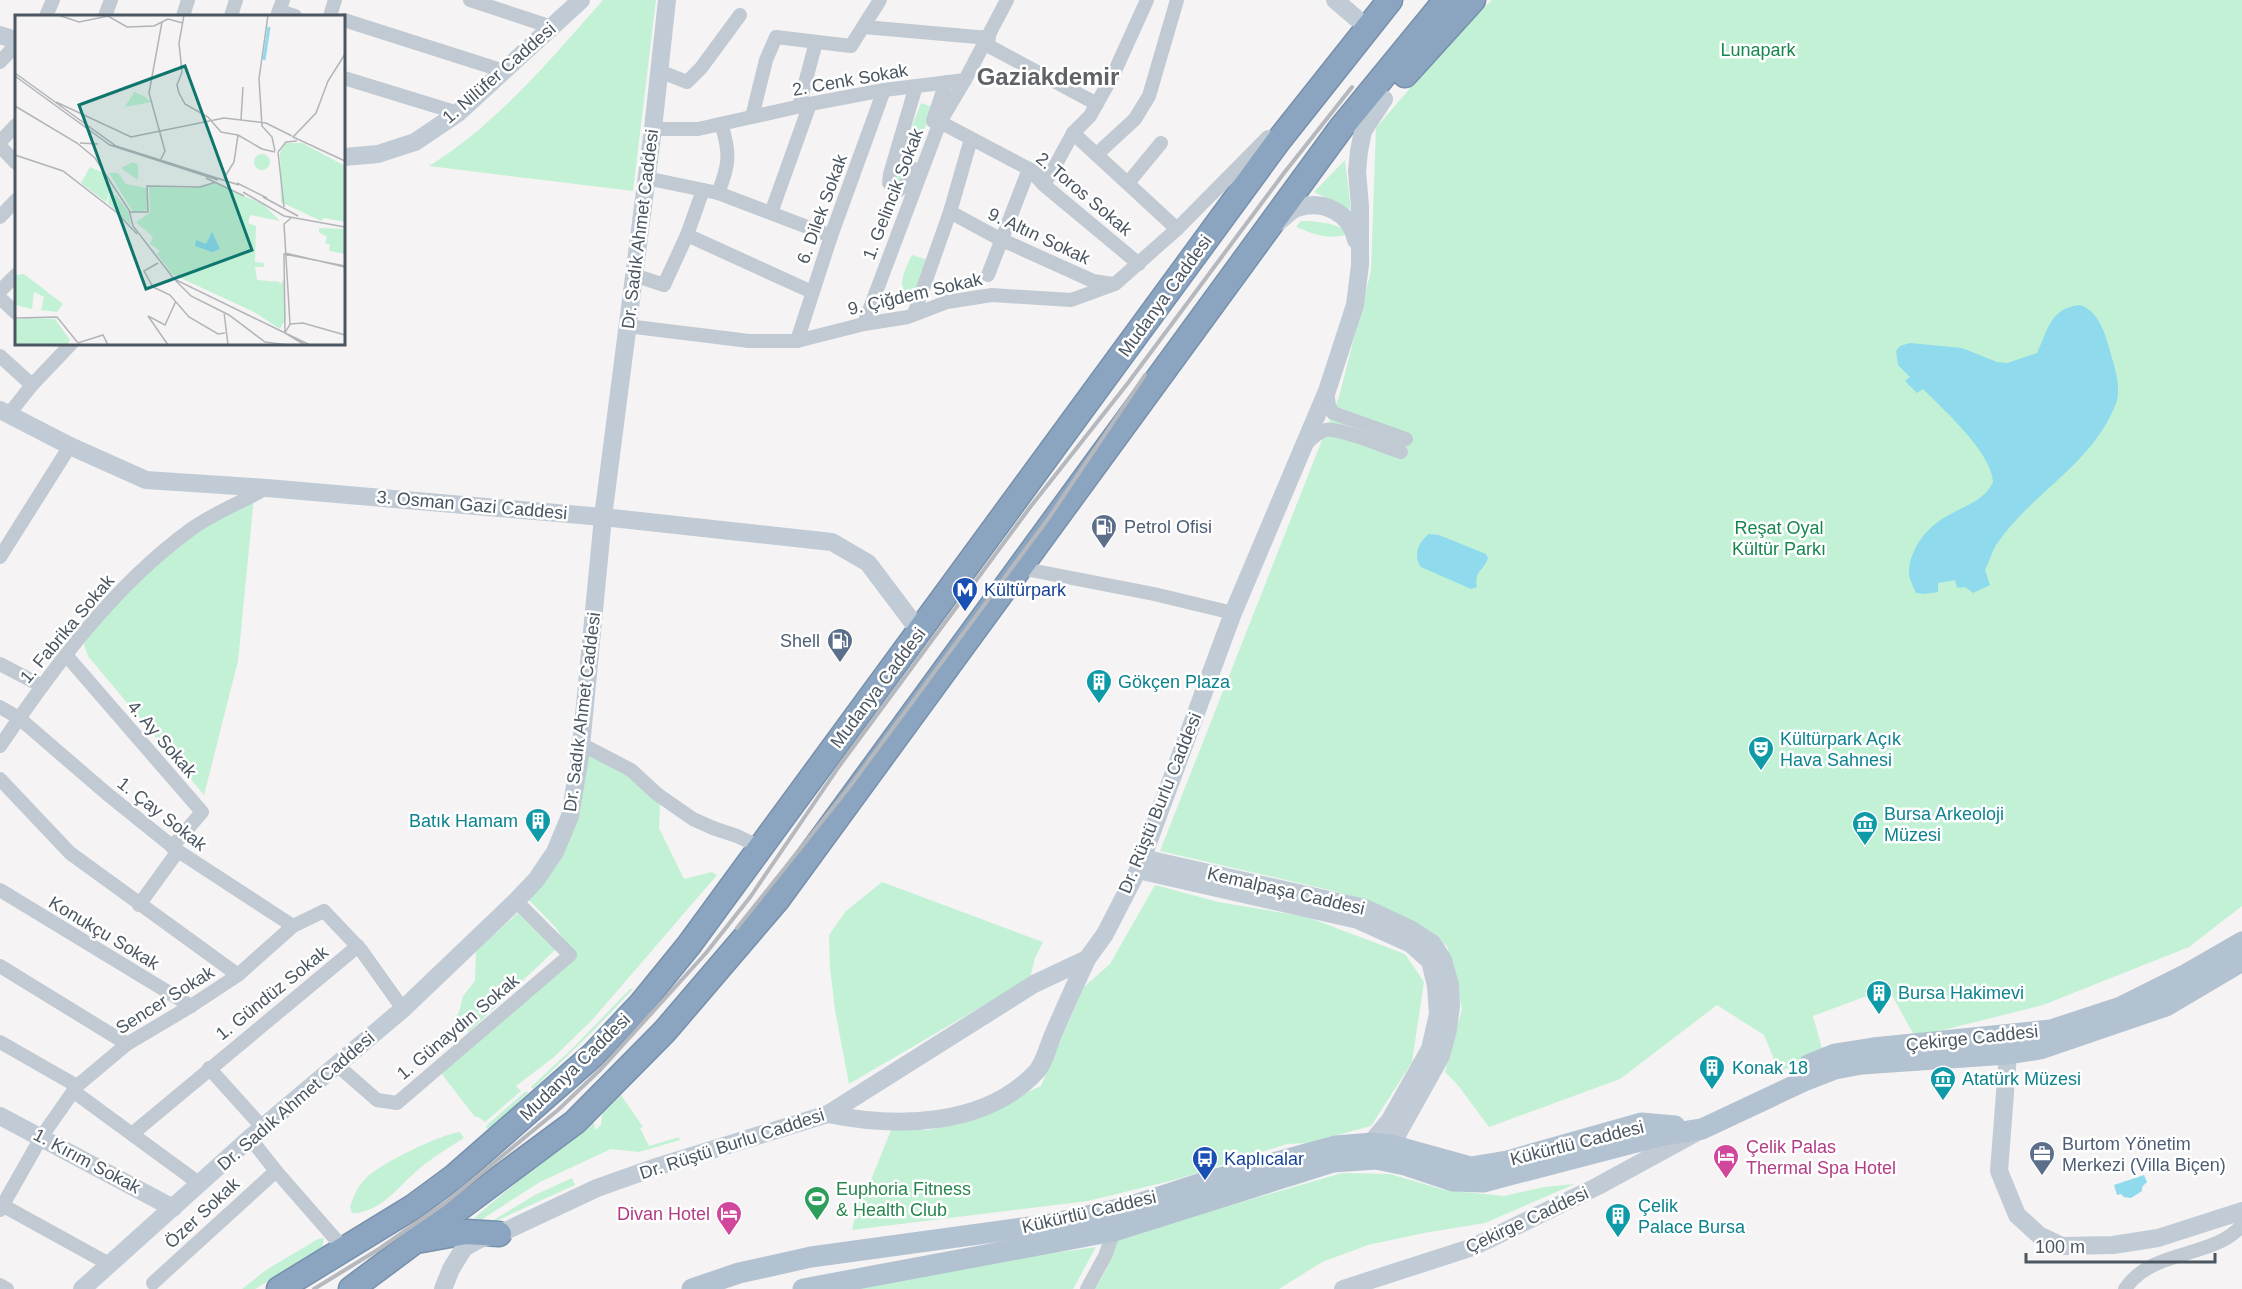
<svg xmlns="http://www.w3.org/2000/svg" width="2242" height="1289" viewBox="0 0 2242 1289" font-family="Helvetica,sans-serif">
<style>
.green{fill:#c3f1d5}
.water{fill:#90daee}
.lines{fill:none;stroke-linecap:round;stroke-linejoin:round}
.highway-casing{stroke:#7690ad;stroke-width:27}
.street{stroke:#c1cad2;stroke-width:14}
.secondary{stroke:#c1cbd6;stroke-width:18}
.primary{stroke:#b3c2d1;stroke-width:21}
.highway{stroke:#8ba5c1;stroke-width:24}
.rail{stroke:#b5b8bd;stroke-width:4}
.labels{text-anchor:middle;stroke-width:5;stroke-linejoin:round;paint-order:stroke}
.park-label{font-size:18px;fill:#17864f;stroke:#fff}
.street-label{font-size:18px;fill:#4a5661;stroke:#fff}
.service-label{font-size:18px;fill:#4e5e75;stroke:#fff;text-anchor:start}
.transit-label{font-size:18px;fill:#164399;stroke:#fff;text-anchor:start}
.culture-label{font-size:18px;fill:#0d838f;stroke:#fff;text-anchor:start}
.hotel-label{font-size:18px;fill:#b23c85;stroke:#fff;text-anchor:start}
.leisure-label{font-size:18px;fill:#27864d;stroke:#fff;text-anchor:start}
.district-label{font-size:24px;font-weight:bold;fill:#5f6368;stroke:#fff}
.inset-river{fill:none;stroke:#90daee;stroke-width:3}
.inset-road{fill:none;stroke:#b1b4b9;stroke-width:1.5}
.view{fill:#0f766e;fill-opacity:0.15;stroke:#0f766e;stroke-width:3}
.inset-edge{fill:none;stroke:#4a5661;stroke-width:3}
</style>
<rect width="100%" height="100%" fill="#f5f3f3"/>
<g class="green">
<path d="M603 0H656L633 191 429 166C497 124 551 59 603 0Z"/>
<polygon points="1492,0 2242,0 2242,906 2189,947 2043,1005 1915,1037 1888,988 1813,1016 1823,1052 1779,1072 1764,1035 1717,1005 1620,1079 1489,1127 1457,1084 1445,1072 1462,1009 1447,946 1413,922 1372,903 1334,891 1160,851 1339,397 1371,271 1376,128 1451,40"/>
<polygon points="921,103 930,106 931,112 906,178 898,186 892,177"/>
<polygon points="1345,160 1351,210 1314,192"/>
<polygon points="888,193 893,193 897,195 885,224 880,224 879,215"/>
<path d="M1301 221C1319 221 1335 223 1351 233 1331 241 1316 235 1296 227Z"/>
<path d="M912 255 931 261 914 298C893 290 905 270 912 255Z"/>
<polygon points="254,497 238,661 204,795 88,656 84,645 88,634 123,593 197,531"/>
<path d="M592 755C617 763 642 786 660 805L659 828 684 879 712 872 717 875 593 1019 554 1057 516 1086 521 1091 485 1122 478 1117H475L441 1073 563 964 564 941 557 929 529 900 583 756Z"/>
<polygon points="882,882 1043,942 1035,958 1030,978 849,1084 835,1010 830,968 829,935 846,911"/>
<polygon points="1155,885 1218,902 1307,917 1405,954 1424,982 1412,1062 1371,1126 1307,1143 1287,1144 1178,1179 1088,1201 852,1230 859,1197 871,1180 891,1130 930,1130 989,1110 1041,1086 1084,987 1110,964"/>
<polygon points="518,913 556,949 469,1032 454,1019 459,1012 463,996 475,981 476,951"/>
<polygon points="630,989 633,989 592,1032 533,1089 531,1087 574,1047"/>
<polygon points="526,1091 528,1093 489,1129 486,1128 487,1125"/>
<polygon points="621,1095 643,1127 640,1128 649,1146 679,1137 680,1140 639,1152 611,1149 540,1182 481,1220 474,1218 593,1118 595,1130 601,1125 602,1114"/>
<path d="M460 1132 464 1138C451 1146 438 1154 425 1164 403 1180 382 1214 352 1213L350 1207C353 1197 358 1186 366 1178 381 1163 439 1135 460 1132Z"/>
<polygon points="1342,1173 1390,1174 1444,1190 1504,1196 1544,1187 1575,1184 1485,1223 1424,1233 1368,1245 1322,1262 1279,1289 1095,1289 1106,1270 1118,1238"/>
<polygon points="572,1178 575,1185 494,1222 492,1221 535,1195"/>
<polygon points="324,1238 322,1249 255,1289 242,1289 266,1270 318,1239"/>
<polygon points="1096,1247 1073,1289 844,1289 1018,1258"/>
</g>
<g class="water">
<path d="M2080 305C2096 310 2104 329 2108 344 2112 359 2119 377 2118 393 2118 401 2114 408 2111 415 2085 468 2028 497 1996 545 1992 552 1989 562 1985 570L1990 585 1973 593 1965 587 1957 588 1955 580 1938 583V592L1925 594 1916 593C1914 588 1910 581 1909 575 1908 550 1928 525 1949 515 1966 505 1984 501 1993 482 1992 453 1943 409 1923 389L1917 393 1905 381 1910 377 1898 365 1896 351 1900 346 1910 343 1962 348 1997 362 2007 363 2037 353C2048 330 2050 308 2080 305Z"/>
<path d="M1429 534 1439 535 1486 554 1488 558C1484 571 1474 570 1477 587L1471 589 1421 567C1413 556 1418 542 1429 534Z"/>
<polygon points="2144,1175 2147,1182 2142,1187 2142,1191 2131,1198 2124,1197 2121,1194 2117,1195 2114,1185"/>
</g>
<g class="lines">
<defs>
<g id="highway">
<polyline points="1405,75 1473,0"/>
<polyline points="422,1240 466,1232 499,1234"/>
<polyline points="279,1289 413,1207 455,1176 593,1055 641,1004 689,945 1279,140 1390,0"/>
<polyline points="351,1289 575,1122 665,1031 777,900 1341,128 1446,0"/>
</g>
</defs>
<use href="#highway" class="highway-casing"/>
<g class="street">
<polyline points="470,0 552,27"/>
<polyline points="279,11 295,16"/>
<polyline points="46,16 53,0"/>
<polyline points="105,16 111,0"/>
<polyline points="183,16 188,0"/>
<polyline points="231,16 236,0"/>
<polyline points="277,16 283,0"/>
<polyline points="330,16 335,0"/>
<polyline points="344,20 504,71"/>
<polyline points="864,27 989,38"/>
<polyline points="985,44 1097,104"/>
<polyline points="0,62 16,45"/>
<polyline points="659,71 687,82 701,68 740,15"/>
<polyline points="344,78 458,113"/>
<polyline points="799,106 816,42"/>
<polyline points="752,117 766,60 776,37 851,46 880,0"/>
<polyline points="933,121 946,82"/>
<polyline points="940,122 1029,169 1044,185 1139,264"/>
<polyline points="653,129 698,129 810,104 884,90 965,80 1007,0"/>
<polyline points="1073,133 1177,229"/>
<polyline points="0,142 16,125"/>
<polyline points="0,146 16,163"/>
<polyline points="1097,154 1135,119 1149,96 1177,0"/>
<polyline points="914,169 904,186 899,190 893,188 889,183 890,174 916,86"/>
<polyline points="646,178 718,193 831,236"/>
<polyline points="1128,183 1161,143"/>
<path d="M718 193C729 166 731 153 721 124"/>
<polyline points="950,212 1000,239 1093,281 1113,284"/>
<polyline points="771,213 810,104"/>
<polyline points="0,217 16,200"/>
<polyline points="687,235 812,292"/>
<polyline points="634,275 664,285 687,235 703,190"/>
<polyline points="988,275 1029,169 1049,177 1073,133 1090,116 1114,73 1147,0"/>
<polyline points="0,291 16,275"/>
<polyline points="0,298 16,313"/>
<polyline points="914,314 950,212 971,139"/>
<polyline points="864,324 940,122 965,80"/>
<polyline points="627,326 749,341 797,341 864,324 908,317 947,302 992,295 1071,300 1115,284 1177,229 1268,137"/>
<polyline points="797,341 831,236 884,90"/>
<polyline points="0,356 32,385"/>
<polyline points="1327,391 1329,406 1333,413 1406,439"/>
<polyline points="9,414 32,385 71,344"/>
<path d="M1306 444C1312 438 1318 432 1326 430 1341 428 1385 447 1401 452"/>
<polyline points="0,557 70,446"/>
<polyline points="1020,568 1154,594 1233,613"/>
<polyline points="66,655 202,812 172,847"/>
<polyline points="0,664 42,686"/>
<polyline points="0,707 19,718 106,793 178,851 293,926"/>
<polyline points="581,744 631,770 657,794 693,819 713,828 737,836 760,847"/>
<path d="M0 746C54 667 112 587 190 530 213 513 242 502 267 488"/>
<polyline points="0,779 70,853 238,975"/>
<polyline points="0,890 191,1006"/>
<polyline points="139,905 178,851"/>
<polyline points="0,966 127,1044"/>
<polyline points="0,1042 77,1086"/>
<polyline points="337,1065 377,1100 397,1103 570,955 516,901"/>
<polyline points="209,1068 263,1128"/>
<polyline points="73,1091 200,1184"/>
<polyline points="132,1134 358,946"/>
<polyline points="250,1138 276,1171 345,1250"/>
<polyline points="0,1204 109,1264"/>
<polyline points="0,1210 42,1136 77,1086 127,1044 191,1006 238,975 293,926 324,911 361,950 403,1009"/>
<polyline points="153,1283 276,1171"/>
<polyline points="0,1285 7,1289"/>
<polyline points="1087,1289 1105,1256 1114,1231"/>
<path d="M2125 1289C2152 1248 2214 1259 2242 1225"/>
</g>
<g class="secondary">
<polyline points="1335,0 1356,18"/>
<polyline points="0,35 16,40"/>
<polyline points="344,157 378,154 415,142 458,113 581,0"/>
<path d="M1278 222C1284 218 1290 210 1297 208 1323 199 1351 213 1356 240"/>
<polyline points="0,410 70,446 146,480 267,488 603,517 832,542 868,563 920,632"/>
<polyline points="1142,858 1365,908 1412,930 1432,943 1443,960 1450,985 1451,1006 1448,1030 1441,1056 1398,1133 1395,1146 1398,1157"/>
<polyline points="1138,870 1358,920 1411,944 1430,961 1436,986 1438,1014 1430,1049 1390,1120 1365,1150"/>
<polyline points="2008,1054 1999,1171 2017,1215 2039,1235 2062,1246 2113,1245 2158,1238 2242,1211"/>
<path d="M828 1114C896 1128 985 1127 1036 1072 1044 1064 1048 1046 1053 1035 1064 1009 1075 985 1087 959"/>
<polyline points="0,1116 173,1208"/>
<polyline points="82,1289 250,1138 403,1009 516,901 536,880 555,852 570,816 580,757 603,517 653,129 667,0"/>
<polyline points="443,1289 451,1269 464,1248 480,1239 499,1234 597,1188 656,1167 828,1114 1034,984 1087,959 1105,934 1138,870 1233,613 1327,391 1355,305 1360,265 1360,206 1357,171 1359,151 1363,131 1384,99"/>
<polyline points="1343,1289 1473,1247 1598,1186 1697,1132"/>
</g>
<g class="primary">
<polyline points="1808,1065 1835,1054 1873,1048 2051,1030 2121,1007 2183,976 2242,942"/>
<polyline points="692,1289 739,1273 811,1257 1051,1224 1132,1206 1205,1182 1335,1146 1373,1143 1395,1146 1471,1167 1507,1161 1641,1123 1675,1126"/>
<polyline points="803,1289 1114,1231 1333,1162 1376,1159 1405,1165 1453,1181 1483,1182 1663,1135 1702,1129 1804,1081 1835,1069 1862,1064 2008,1054 2040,1049 2166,1006 2242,961"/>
</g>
<use href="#highway" class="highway"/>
<g class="rail">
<polyline points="737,928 847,790 1048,519 1145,375"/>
<polyline points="314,1289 379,1249 445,1203 558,1110 601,1069 706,953 751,896 840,765 1031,506 1128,383 1284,173 1352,87"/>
</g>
</g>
<defs>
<symbol id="fuel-pin" viewBox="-11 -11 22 30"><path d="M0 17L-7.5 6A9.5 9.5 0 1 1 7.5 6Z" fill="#5c6f8a" stroke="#fff"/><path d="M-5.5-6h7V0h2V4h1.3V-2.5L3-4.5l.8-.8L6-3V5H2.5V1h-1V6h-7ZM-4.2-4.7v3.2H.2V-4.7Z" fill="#fff"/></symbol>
<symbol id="metro-pin" viewBox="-11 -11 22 30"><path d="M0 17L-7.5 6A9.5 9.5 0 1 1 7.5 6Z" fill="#1a4fb4" stroke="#fff"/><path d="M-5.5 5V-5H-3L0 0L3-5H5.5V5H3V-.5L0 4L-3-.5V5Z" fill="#fff"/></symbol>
<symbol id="building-pin" viewBox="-11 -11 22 30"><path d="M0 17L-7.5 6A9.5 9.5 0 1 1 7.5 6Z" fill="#0f9aa8" stroke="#fff"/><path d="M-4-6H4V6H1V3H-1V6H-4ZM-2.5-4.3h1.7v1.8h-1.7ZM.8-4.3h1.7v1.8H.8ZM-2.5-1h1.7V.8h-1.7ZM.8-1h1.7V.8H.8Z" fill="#fff"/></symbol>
<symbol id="theatre-pin" viewBox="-11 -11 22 30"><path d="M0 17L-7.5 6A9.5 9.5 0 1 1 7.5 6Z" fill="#0f9aa8" stroke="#fff"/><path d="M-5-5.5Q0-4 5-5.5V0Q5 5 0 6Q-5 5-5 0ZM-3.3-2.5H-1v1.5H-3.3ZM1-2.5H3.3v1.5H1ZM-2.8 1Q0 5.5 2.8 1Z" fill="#fff"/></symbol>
<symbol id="museum-pin" viewBox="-11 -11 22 30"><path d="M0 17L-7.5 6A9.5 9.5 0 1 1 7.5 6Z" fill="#0f9aa8" stroke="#fff"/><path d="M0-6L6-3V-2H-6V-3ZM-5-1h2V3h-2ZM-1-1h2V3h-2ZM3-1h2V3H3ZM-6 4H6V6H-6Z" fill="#fff"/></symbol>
<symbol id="office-pin" viewBox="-11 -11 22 30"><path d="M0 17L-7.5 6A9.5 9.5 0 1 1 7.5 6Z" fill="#5c6f8a" stroke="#fff"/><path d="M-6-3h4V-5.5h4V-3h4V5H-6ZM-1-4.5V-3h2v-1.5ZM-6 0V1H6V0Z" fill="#fff"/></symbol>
<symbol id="hotel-pin" viewBox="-11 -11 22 30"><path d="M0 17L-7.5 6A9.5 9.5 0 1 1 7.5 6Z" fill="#d1479c" stroke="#fff"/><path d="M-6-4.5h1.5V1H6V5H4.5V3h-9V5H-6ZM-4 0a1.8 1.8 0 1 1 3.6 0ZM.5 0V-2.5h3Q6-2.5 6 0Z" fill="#fff"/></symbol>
<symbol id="bus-pin" viewBox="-11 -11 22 30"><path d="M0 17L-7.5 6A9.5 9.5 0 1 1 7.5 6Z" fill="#1a4fb4" stroke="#fff"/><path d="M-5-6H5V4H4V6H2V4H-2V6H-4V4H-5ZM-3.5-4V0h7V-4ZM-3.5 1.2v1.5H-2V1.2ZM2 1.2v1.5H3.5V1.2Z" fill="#fff"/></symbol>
<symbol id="stadium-pin" viewBox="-11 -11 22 30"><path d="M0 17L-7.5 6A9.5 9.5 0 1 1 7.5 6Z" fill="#2e9e5b" stroke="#fff"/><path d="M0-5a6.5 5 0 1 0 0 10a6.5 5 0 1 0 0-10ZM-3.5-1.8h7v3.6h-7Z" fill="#fff"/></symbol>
</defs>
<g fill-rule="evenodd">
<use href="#fuel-pin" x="1089" y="512" width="30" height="40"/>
<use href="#metro-pin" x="950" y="575" width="30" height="40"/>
<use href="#fuel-pin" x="825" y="626" width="30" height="40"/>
<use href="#building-pin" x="1084" y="667" width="30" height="40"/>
<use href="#theatre-pin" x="1746" y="734" width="30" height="40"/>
<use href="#building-pin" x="523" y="806" width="30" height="40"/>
<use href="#museum-pin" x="1850" y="809" width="30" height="40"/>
<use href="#building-pin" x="1864" y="978" width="30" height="40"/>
<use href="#building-pin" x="1697" y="1053" width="30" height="40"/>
<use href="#museum-pin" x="1928" y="1064" width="30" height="40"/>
<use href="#office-pin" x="2027" y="1139" width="30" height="40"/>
<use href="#hotel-pin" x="1711" y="1142" width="30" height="40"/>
<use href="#bus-pin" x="1190" y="1144" width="30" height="40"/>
<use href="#stadium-pin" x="802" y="1184" width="30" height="40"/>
<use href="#hotel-pin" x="714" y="1199" width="30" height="40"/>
<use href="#building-pin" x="1603" y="1201" width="30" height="40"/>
</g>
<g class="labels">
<g class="park-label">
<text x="1758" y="56">Lunapark</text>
<text x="1779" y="534">Reşat Oyal<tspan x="1779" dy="21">Kültür Parkı</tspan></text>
</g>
<g class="street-label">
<text transform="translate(499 73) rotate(-41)" y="6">1. Nilüfer Caddesi</text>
<text transform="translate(850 80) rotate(-10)" y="6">2. Cenk Sokak</text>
<text transform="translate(893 194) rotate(-69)" y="6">1. Gelincik Sokak</text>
<text transform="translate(1084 194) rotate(40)" y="6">2. Toros Sokak</text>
<text transform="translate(822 209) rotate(-70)" y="6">6. Dilek Sokak</text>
<text transform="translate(640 229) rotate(-83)" y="6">Dr. Sadık Ahmet Caddesi</text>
<text transform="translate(1039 236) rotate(25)" y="6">9. Altın Sokak</text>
<text transform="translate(915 294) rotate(-13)" y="6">9. Çiğdem Sokak</text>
<text transform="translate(1165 296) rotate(-54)" y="6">Mudanya Caddesi</text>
<text transform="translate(472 505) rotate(5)" y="6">3. Osman Gazi Caddesi</text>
<text transform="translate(67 629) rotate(-50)" y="6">1. Fabrika Sokak</text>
<text transform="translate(878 688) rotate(-53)" y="6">Mudanya Caddesi</text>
<text transform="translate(582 712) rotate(-83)" y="6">Dr. Sadık Ahmet Caddesi</text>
<text transform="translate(162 739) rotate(49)" y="6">4. Ay Sokak</text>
<text transform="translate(1160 803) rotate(-68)" y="6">Dr. Rüştü Burlu Caddesi</text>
<text transform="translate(162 814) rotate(38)" y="6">1. Çay Sokak</text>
<text transform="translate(1286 891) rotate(13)" y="6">Kemalpaşa Caddesi</text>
<text transform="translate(104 933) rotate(31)" y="6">Konukçu Sokak</text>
<text transform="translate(272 993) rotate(-39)" y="6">1. Gündüz Sokak</text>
<text transform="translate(165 1000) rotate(-32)" y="6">Sencer Sokak</text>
<text transform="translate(458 1027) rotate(-40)" y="6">1. Günaydın Sokak</text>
<text transform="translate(1972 1038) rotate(-6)" y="6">Çekirge Caddesi</text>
<text transform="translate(575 1067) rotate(-44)" y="6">Mudanya Caddesi</text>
<text transform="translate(296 1101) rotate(-41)" y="6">Dr. Sadık Ahmet Caddesi</text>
<text transform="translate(1577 1143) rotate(-14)" y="6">Kükürtlü Caddesi</text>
<text transform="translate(732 1144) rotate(-18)" y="6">Dr. Rüştü Burlu Caddesi</text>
<text transform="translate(87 1161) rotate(28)" y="6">1. Kırım Sokak</text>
<text transform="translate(1089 1212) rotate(-13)" y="6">Kükürtlü Caddesi</text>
<text transform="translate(202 1213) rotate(-43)" y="6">Özer Sokak</text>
<text transform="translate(1527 1220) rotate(-25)" y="6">Çekirge Caddesi</text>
</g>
<g class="service-label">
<text x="1124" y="533">Petrol Ofisi</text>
<text x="820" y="647" text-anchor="end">Shell</text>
<text x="2062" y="1150">Burtom Yönetim<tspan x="2062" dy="21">Merkezi (Villa Biçen)</tspan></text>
</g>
<g class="transit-label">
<text x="984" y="596">Kültürpark</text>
<text x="1224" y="1165">Kaplıcalar</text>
</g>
<g class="culture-label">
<text x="1118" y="688">Gökçen Plaza</text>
<text x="1780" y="745">Kültürpark Açık<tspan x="1780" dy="21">Hava Sahnesi</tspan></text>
<text x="1884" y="820">Bursa Arkeoloji<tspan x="1884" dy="21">Müzesi</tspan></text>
<text x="518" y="827" text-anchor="end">Batık Hamam</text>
<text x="1898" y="999">Bursa Hakimevi</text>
<text x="1732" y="1074">Konak 18</text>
<text x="1962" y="1085">Atatürk Müzesi</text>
<text x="1638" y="1212">Çelik<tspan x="1638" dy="21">Palace Bursa</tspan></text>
</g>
<g class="hotel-label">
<text x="1746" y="1153">Çelik Palas<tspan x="1746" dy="21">Thermal Spa Hotel</tspan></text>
<text x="710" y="1220" text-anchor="end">Divan Hotel</text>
</g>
<g class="leisure-label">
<text x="836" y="1195">Euphoria Fitness<tspan x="836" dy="21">&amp; Health Club</tspan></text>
</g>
<g class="district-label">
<text x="1048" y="85">Gaziakdemir</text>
</g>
</g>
<g transform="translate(15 15)">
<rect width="330" height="330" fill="#f5f3f3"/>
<path d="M119 77 129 81 136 87 110 92ZM271 128H287L330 151V207L309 203 306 206 266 187 265 137ZM239 147a8 8 0 1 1 16 0a8 8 0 1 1-16 0ZM118 147 123 150V165L106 153ZM75 152 88 158 100 179 94 178 91 187 66 168ZM94 158H103L111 169 131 173 133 195 118 197ZM200 168 248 189 265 206 235 200 233 208 241 211 240 247 249 248V252H240L242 265 265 267 264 270 269 265 271 303 265 314 239 297 157 259 142 239 145 236 135 229 138 222 121 207 135 198 134 172 177 173ZM94 180H101L113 196 116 210 93 188ZM304 213 330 214V239L314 236 315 230 310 228 312 222 304 217ZM0 253 2 260 9 259 48 289 42 297 26 295 29 282 19 277 17 294 0 290ZM15 303 40 304 55 325 52 330H0V304Z" fill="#c3f1d5"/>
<path d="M197 217 205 234 197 237 180 231 181 225 191 229Z" fill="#90daee"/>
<path class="inset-river" d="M249 45 254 12"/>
<path class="inset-road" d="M43 0 64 7 93 1 112 12 139 11 153 4 168 8M169 0 164 28 167 57 162 70 164 78 170 89 193 102 206 117 223 120 219 147 209 163M253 0 244 64 247 111 257 122 260 136M330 39 313 66 301 98 278 122 330 146M0 58 101 131 224 170M0 61 95 130 203 165M41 87 116 122 209 103 251 108 277 121M0 91 62 128 80 143 114 195 118 211 159 264 295 330M226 105 228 72M223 120 247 134 260 137M65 128 83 129M263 137 269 192M263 137 271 127 282 126M0 140 48 156 101 197 122 219M145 146 150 136 134 78 147 7M191 163 229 181M222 168 252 183M228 177 269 201 330 212M248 182 283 201M115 197H133L132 171 185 172 201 167M270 238 330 252M143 248 129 256 138 272 155 280 174 302 203 319 210 318M160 265 176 281 214 300 250 327 273 330M209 297 213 330M0 303 42 302 63 328 88 320 93 330M275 309 288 308 330 320M270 318 275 309 269 209 276 203M153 330 133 301 150 310 161 286M290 330 270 318 269 239 330 251"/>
<path class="view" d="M170 51 237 235 131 274 64 90Z"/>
<rect width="330" height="330" class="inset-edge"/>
</g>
<path d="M2026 1253v9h189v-9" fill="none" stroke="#4a5661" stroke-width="3"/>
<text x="2035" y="1253" font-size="18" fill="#4a5661" stroke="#ffffff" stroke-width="4.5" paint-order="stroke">100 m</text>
</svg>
